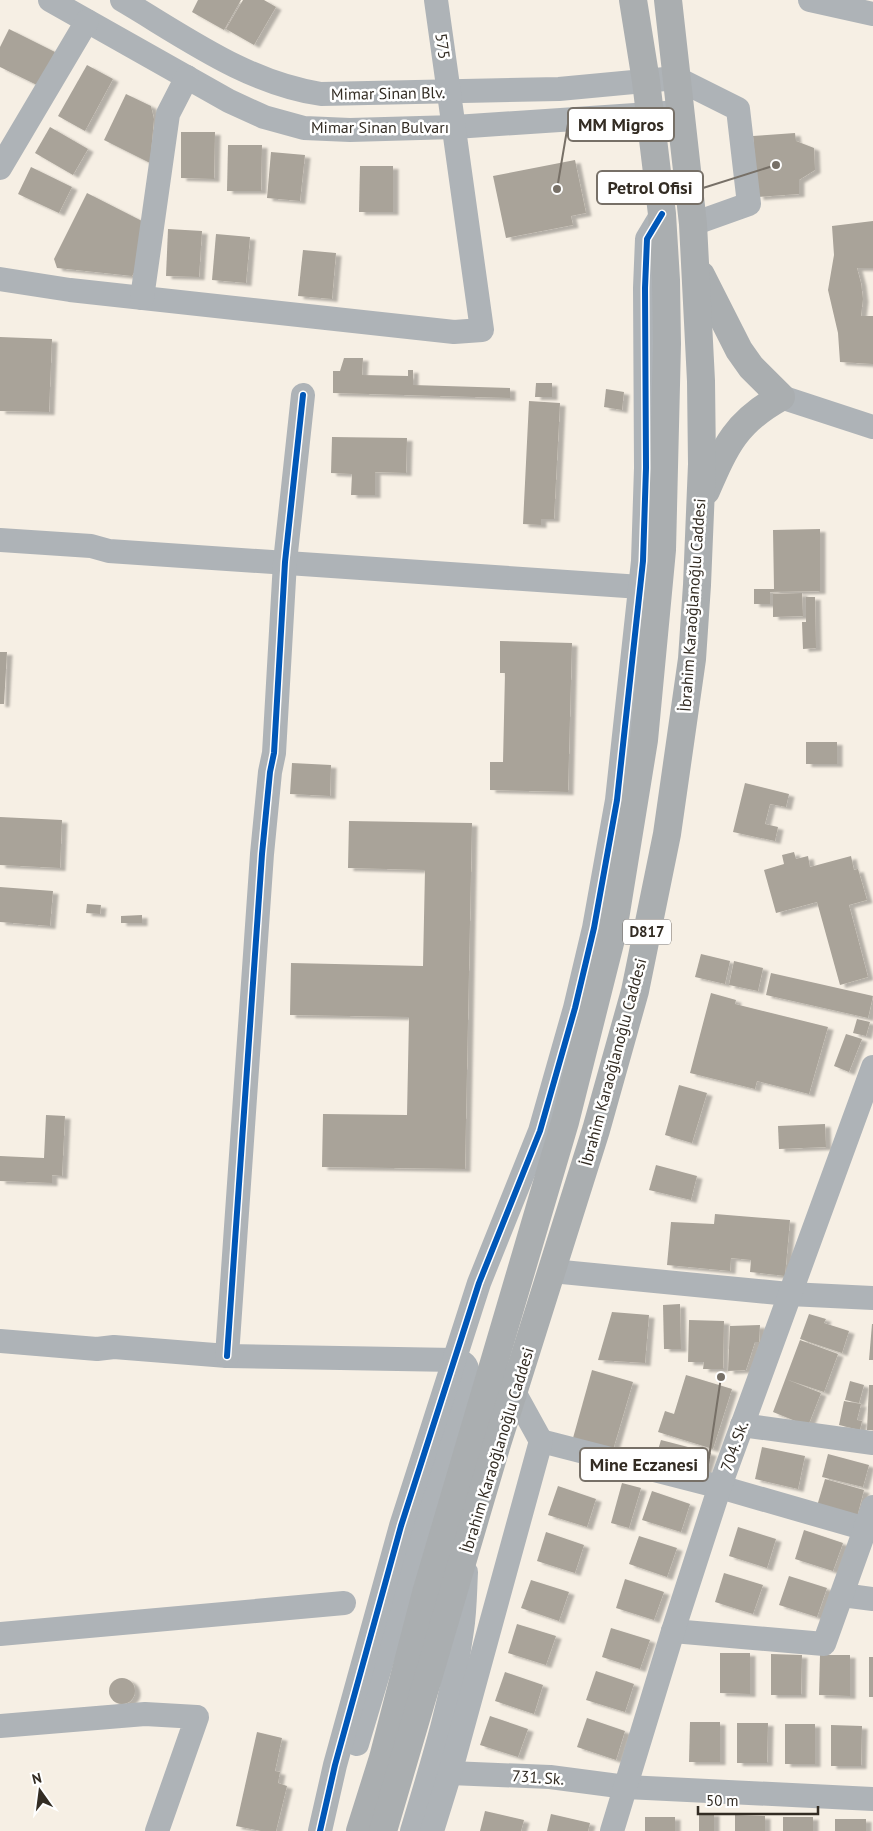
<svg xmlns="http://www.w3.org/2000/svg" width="873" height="1831" viewBox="0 0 873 1831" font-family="'PT Sans',sans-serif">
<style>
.building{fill:#a9a399;filter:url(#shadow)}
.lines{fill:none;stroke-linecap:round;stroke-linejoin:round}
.minor{stroke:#aeb3b7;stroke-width:24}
.highway{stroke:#aaaeb0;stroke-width:28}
.cycleway-casing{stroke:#fff;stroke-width:9}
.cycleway{stroke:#0057b8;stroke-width:6}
.labels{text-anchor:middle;stroke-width:5;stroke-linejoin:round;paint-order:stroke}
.shield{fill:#fff;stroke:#706b65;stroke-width:1}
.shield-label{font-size:15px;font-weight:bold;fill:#332c23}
.street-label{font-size:16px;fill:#332c23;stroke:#fff}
.leader{fill:none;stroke:#777067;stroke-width:2}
.callout-dot{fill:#777067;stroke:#fff;stroke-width:2}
.callout{fill:#fff;stroke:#777067;stroke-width:2}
.callout-label{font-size:18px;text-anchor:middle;font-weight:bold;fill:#332c23}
</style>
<defs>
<filter id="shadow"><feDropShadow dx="5.5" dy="3" stdDeviation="1" flood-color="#0004"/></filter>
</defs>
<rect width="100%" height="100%" fill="#f6efe4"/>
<g class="building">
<polygon points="198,0 241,0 224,30 192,12"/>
<polygon points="243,0 264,0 276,7 254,45 226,29"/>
<polygon points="9,29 55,52 39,86 0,67 0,47"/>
<polygon points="87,65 113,79 85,131 58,116"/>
<polygon points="126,94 151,106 154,119 150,163 104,140"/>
<polygon points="50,127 88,149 73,175 35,153"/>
<polygon points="181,132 215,132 214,179 181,178"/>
<polygon points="795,133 796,141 814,148 815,170 799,180 799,194 758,197 753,136"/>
<polygon points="228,145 262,145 261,191 227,191"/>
<polygon points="271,152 305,155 300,201 267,198"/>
<polygon points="575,160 586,213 571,216 573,225 506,238 493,176"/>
<polygon points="360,166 393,166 393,212 359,212"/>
<polygon points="31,167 72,187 59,213 18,194"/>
<polygon points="87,193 142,221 138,266 132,276 57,268 54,259"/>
<polygon points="873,221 873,268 857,268 861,283 863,299 861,316 873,316 873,364 840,362 838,333 828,290 834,255 832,226"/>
<polygon points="168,229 202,231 199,277 166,276"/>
<polygon points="216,234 250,237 246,283 212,280"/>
<polygon points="303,250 336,253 332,299 298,296"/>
<polygon points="0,337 52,339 49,412 0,411"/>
<polygon points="344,358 363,358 362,375 408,376 408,370 413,370 413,385 510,388 510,398 333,393 333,371 340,371"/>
<polygon points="536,383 552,383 552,397 535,397"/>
<polygon points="606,389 624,392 622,410 604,407"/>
<polygon points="529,401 560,403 554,519 541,519 541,525 523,524"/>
<polygon points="332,437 407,438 406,473 375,472 375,495 351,495 352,474 331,473"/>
<polygon points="820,529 820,591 770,592 770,604 754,604 754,589 774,589 773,530"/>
<polygon points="802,593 803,616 773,617 773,594"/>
<polygon points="806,597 815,597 816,648 803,649 802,622 806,622"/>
<polygon points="500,641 572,643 568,792 490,790 490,762 503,762 505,673 500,673"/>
<polygon points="0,652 7,652 4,704 0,704"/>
<rect x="806" y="742" width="31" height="22"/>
<polygon points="292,763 331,765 330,796 290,794"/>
<polygon points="745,783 789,794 786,807 770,804 765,824 778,827 775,841 733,832"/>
<polygon points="0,817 62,820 60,868 0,865"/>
<polygon points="349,821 472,823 465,1169 322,1167 323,1114 407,1115 409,1017 290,1015 291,963 423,966 425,870 348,868"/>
<polygon points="794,852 796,859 808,856 810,867 851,856 854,870 858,869 867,900 849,905 868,977 840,985 817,902 776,913 764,870 784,864 782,855"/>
<polygon points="0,887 53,891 50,926 0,922"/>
<polygon points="87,904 101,905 100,914 86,913"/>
<polygon points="142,915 142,923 121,923 121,916"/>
<polygon points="701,954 730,961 725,984 695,977"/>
<polygon points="734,961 763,968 758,991 729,985"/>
<polygon points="771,973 873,996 868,1018 766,995"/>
<polygon points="711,993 736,1000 735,1004 828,1027 809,1094 757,1081 755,1089 690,1073"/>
<polygon points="857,1019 870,1022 866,1036 853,1033"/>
<polygon points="846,1034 862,1039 849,1072 834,1066"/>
<polygon points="679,1085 707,1093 692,1143 665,1135"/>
<polygon points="46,1115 65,1116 62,1176 52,1175 52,1183 0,1181 0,1156 44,1158"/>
<polygon points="825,1124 826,1147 779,1149 778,1126"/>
<polygon points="656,1165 697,1176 691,1200 649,1190"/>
<polygon points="715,1214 790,1220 785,1276 750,1272 751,1260 731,1258 730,1271 667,1265 671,1222 714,1224"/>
<polygon points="680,1304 681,1349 664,1349 663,1305"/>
<polygon points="612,1312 649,1315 645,1363 598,1360"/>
<polygon points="809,1314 826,1319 824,1323 849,1331 842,1353 800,1339"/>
<polygon points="689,1320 724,1321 723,1369 703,1369 704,1362 688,1362"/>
<polygon points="872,1324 873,1324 873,1360 869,1360"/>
<polygon points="760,1325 759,1342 755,1342 746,1370 728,1371 730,1326"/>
<polygon points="800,1340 838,1354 824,1392 788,1380 821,1393 808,1426 773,1412"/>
<polygon points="592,1370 633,1382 613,1450 573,1438"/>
<polygon points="686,1375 732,1389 713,1449 658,1432 665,1411 674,1414"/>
<polygon points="850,1381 864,1385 859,1403 845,1400"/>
<polygon points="869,1385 873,1385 873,1430 867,1430"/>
<polygon points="844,1401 861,1404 857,1420 862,1421 860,1430 839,1425"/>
<polygon points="661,1440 711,1453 705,1474 655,1460"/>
<polygon points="762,1447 805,1456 798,1489 755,1479"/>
<polygon points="828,1454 869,1465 863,1487 822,1477"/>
<polygon points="825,1479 864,1490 857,1517 817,1506"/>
<polygon points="622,1483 641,1488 629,1528 611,1523"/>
<polygon points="558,1486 596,1499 587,1527 548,1515"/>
<polygon points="652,1491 690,1504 681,1532 642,1520"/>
<polygon points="738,1527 776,1539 767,1568 729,1556"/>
<polygon points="804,1530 843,1543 833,1571 795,1559"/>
<polygon points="546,1532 584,1545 575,1573 537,1561"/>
<polygon points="639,1536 677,1548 667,1577 629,1564"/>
<polygon points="724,1573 763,1585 753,1614 715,1602"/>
<polygon points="789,1576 827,1588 817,1617 779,1605"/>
<polygon points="625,1579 664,1592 654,1620 616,1608"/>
<polygon points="531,1580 569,1592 559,1621 521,1608"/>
<polygon points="517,1624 556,1636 546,1665 508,1653"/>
<polygon points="611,1628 650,1640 640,1669 602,1657"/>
<polygon points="720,1653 750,1653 750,1694 720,1693"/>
<polygon points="771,1654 802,1655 801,1695 771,1695"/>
<polygon points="820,1655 850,1655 850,1696 819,1695"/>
<rect x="869" y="1657" width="4" height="40"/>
<polygon points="596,1671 634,1684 625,1712 586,1700"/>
<polygon points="505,1672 543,1685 534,1714 495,1701"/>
<circle cx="122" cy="1691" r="13"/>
<polygon points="490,1716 528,1729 518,1757 480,1745"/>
<polygon points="587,1718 625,1731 616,1760 577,1747"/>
<polygon points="690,1722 720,1722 720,1762 689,1762"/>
<polygon points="737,1723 768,1723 767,1763 737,1763"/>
<rect x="785" y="1724" width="30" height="40"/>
<polygon points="831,1725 862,1726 861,1766 831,1766"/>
<polygon points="257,1732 282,1738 275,1771 280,1772 278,1783 287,1786 276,1831 261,1831 236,1826"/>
<polygon points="485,1811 524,1820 521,1831 480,1831"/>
<rect x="699" y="1813" width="15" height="18"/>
<polygon points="551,1814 590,1823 588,1831 547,1831"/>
<polygon points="735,1815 765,1816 765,1831 735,1831"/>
<rect x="645" y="1817" width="30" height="14"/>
<rect x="783" y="1817" width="30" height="14"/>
<rect x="835" y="1819" width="31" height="12"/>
</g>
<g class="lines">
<g class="minor">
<polyline points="50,0 229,101 264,117 304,128 350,130 455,127 680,112"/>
<path d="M122 0C185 37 247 83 321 94L559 89 676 78 738 109 749 204 693 224"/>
<polyline points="810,0 873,14"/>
<polyline points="0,168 87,21"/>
<polyline points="0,279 70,290 454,332 482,330 436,0"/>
<polyline points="142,298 168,114 187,77"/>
<polyline points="781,397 873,427"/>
<polyline points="0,540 91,546 109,551 641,587"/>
<polyline points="552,1271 789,1294 873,1298"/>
<path d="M0 1341 97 1349 114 1347 227 1356 455 1360C464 1362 467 1364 468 1374L357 1744"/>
<polyline points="227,1356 262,854 270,772 274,753 285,562 303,395"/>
<polyline points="742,1425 873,1443"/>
<polyline points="541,1441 720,1487 873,1531"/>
<polyline points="842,1595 873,1599"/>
<polyline points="673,1631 824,1644 873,1507"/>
<polyline points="0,1634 344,1603"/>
<polyline points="0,1726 145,1714 197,1717 157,1831"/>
<polyline points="450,1773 550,1777 626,1787 873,1799"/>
<polyline points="320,1831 335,1765 401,1526 479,1283 540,1131 575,1008 594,928 617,800 643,561 646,468 645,288 647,239 662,214"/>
<path d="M412 1831C432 1765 453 1698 462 1630 465 1611 465 1591 466 1572"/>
<polyline points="432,1831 450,1773 541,1441 514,1392"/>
<polyline points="612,1831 673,1631 720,1486 873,1067"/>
</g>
<g class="highway">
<path d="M701 275 739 350 751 367 781 397C736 422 726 445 706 491"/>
<polyline points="360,1831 383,1758 426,1593 565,1122 613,931 644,740 662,550 667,344 666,280 662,214 646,81 633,0"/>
<polyline points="383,1831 496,1447 596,1130 635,991 667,834 692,659 697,585 702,464 701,381 693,224 668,0"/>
</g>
<defs>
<g id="cycleway">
<polyline points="227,1356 262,854 270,772 274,753 285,562 303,395"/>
<polyline points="320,1831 335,1765 401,1526 479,1283 540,1131 575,1008 594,928 617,800 643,561 646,468 645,288 647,239 662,214"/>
</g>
</defs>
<use href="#cycleway" class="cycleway-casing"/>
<use href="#cycleway" class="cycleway"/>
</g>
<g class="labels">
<rect class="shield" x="623" y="919.5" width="48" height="25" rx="4"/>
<g class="shield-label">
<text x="647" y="937">D817</text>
</g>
<g class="street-label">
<text transform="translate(443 46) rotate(82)" y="6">575</text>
<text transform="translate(388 93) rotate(-1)" y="6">Mimar Sinan Blv.</text>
<text x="380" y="133">Mimar Sinan Bulvarı</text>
<text transform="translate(692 605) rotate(-86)" y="6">İbrahim Karaoğlanoğlu Caddesi</text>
<text transform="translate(613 1062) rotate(-75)" y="6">İbrahim Karaoğlanoğlu Caddesi</text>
<text transform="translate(734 1446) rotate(-70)" y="6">704. Sk.</text>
<text transform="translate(497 1450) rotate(-73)" y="6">İbrahim Karaoğlanoğlu Caddesi</text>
<text transform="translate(538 1777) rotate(4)" y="6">731. Sk.</text>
</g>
</g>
<path class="leader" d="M557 189L568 124M776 165L703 188M721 1377L708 1464"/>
<g class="callout-dot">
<circle cx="557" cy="189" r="5"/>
<circle cx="776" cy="165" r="5"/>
<circle cx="721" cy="1377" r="5"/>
</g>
<g class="callout">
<rect x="568" y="108" width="106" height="33" rx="5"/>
<rect x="597" y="171" width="106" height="33" rx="5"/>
<rect x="580" y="1448" width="128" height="33" rx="5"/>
</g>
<g class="callout-label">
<text x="621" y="131">MM Migros</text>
<text x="650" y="194">Petrol Ofisi</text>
<text x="644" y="1471">Mine Eczanesi</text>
</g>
<g transform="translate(40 1791) rotate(346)" stroke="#ffffff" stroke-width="4" paint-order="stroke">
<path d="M0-4L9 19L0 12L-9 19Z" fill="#332c23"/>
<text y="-8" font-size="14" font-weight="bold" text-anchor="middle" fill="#332c23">N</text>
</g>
<path d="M698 1806v8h120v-8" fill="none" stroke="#332c23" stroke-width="2.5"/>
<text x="706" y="1806" font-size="15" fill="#332c23" stroke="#ffffff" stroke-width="4" paint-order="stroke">50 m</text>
</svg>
